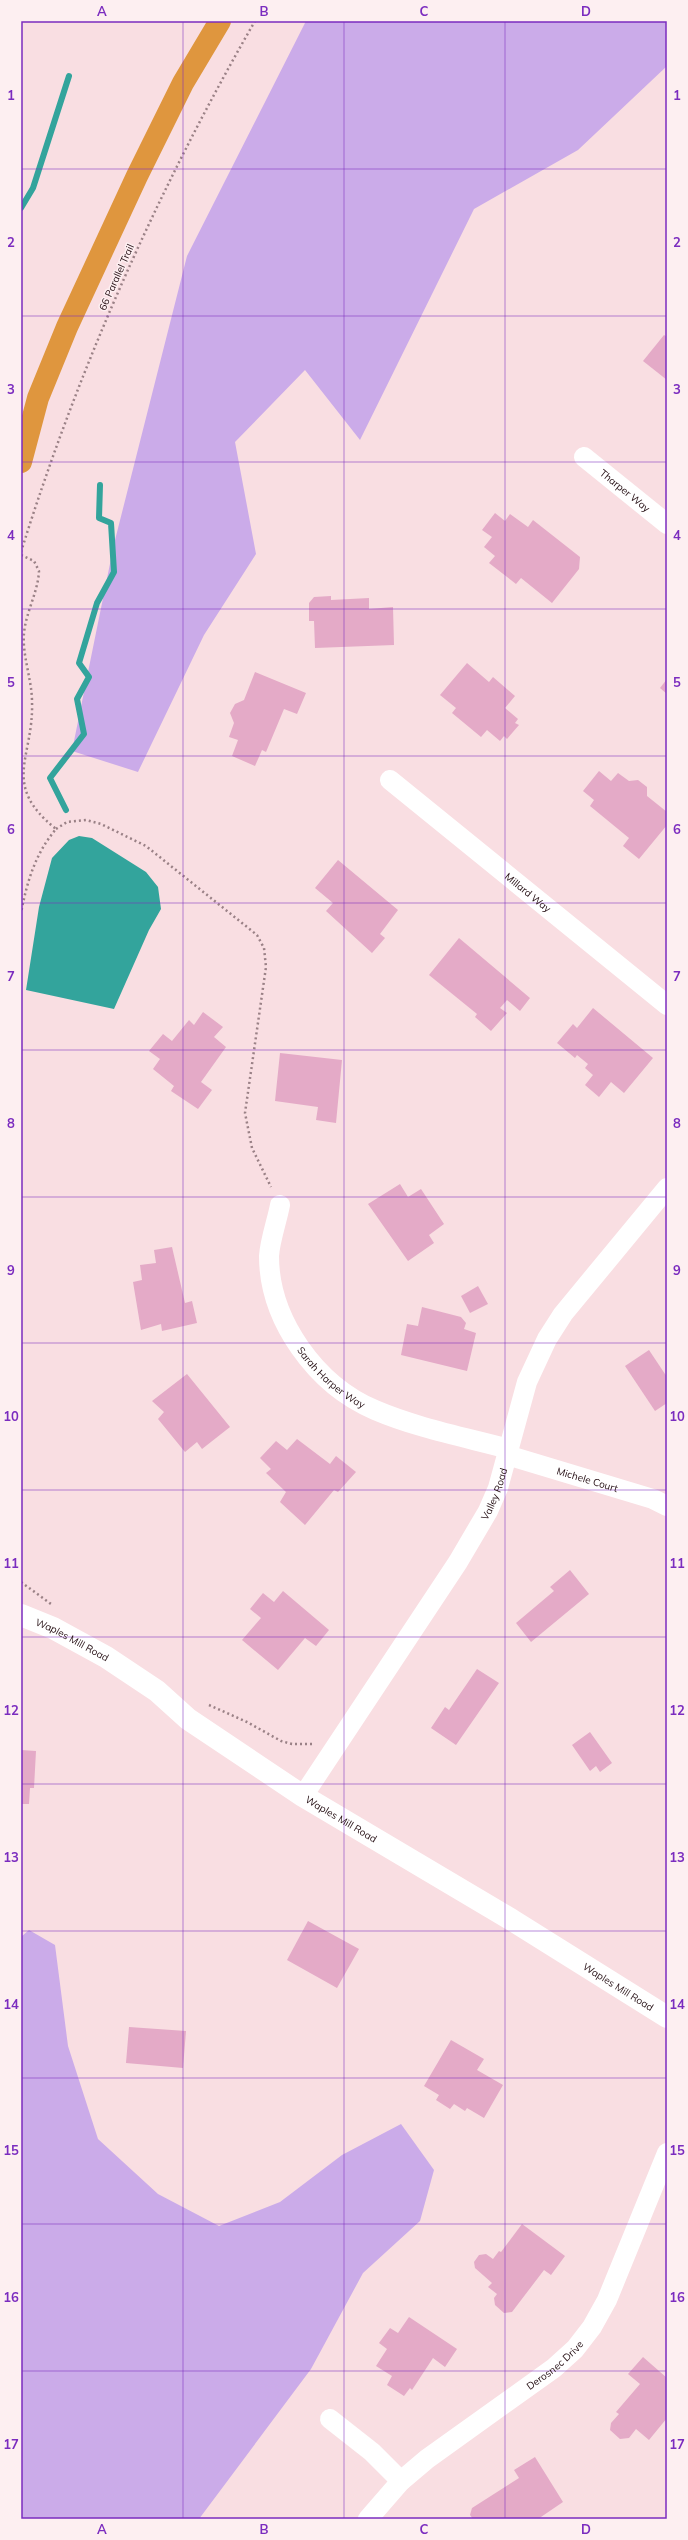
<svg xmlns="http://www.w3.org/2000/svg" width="688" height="2540" viewBox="0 0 688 2540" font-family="Mulish,sans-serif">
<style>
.green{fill:#cbabe9}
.water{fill:#33a49c}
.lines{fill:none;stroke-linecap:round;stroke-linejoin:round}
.stream{stroke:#33a49c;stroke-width:6}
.building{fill:#e4aac7}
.path{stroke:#9a8186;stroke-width:2.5;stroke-dasharray:2 3;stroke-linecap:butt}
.minor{stroke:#fff;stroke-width:20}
.secondary{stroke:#fff;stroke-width:22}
.motorway{stroke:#df963e;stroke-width:22}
.grid{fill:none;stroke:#7b2cbf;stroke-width:1;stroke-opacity:0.55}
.labels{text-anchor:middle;stroke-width:3;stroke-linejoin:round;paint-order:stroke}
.street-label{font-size:10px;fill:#240e13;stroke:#fdeff1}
.neatline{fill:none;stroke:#7b2cbf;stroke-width:1.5}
.grid-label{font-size:13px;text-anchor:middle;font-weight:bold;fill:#7b2cbf}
</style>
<rect width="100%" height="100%" fill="#f9dee2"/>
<g class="green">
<polygon points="306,21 667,21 667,66 578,150 474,209 360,440 305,370 235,442 256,554 204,635 138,772 72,751 114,544 187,256"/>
<polygon points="29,1930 55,1945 68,2046 98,2139 158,2194 219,2226 280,2202 342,2155 401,2124 434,2170 420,2221 363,2273 311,2369 199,2519 21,2519 21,1937"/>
</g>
<polygon class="water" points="79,836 92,838 146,872 158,887 161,909 149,930 114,1009 26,990 39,907 52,858 69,840"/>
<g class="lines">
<g class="stream">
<polyline points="21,208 33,188 69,76"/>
<polyline points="66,810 50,778 84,734 77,699 89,677 79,663 97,603 114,572 111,523 99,518 100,485"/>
</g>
</g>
<g class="building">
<polygon points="664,335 667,337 667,380 643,361"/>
<polygon points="495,513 505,521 510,514 528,527 533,520 580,557 579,569 552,603 521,578 516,584 489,563 495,556 484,547 492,537 482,530"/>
<polygon points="331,596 331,600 369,598 369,609 393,607 394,645 315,648 314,621 309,621 309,603 314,597"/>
<polygon points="467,663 489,682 493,677 515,696 505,708 518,719 515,723 519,725 507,739 504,736 500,741 487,730 481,737 452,713 456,708 440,695"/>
<polygon points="255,672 306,693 297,714 284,709 266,752 262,750 255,766 232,756 238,740 229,737 234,723 230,713 235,704 244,700"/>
<polygon points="667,679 667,694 660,688"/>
<polygon points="599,771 611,781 618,773 629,781 638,780 647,787 647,796 667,812 667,825 639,859 623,846 629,838 590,806 594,800 583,791"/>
<polygon points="338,860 398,910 380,934 385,938 372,953 326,911 333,903 315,888"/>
<polygon points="459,938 530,998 520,1011 507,1000 500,1008 507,1013 491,1031 475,1017 477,1014 429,975"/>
<polygon points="593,1008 653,1058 624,1093 611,1082 599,1097 585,1085 593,1075 585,1068 588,1064 577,1055 575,1058 557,1043 573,1024 577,1028"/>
<polygon points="203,1012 223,1027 214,1037 226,1047 201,1082 212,1090 198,1109 171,1091 174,1086 153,1069 160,1059 149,1051 163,1034 172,1041 189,1020 194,1025"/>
<polygon points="280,1053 342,1060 336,1123 316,1120 318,1107 275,1101"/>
<polygon points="400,1184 408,1197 421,1189 444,1224 429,1235 434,1243 408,1261 368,1204"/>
<polygon points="172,1247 185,1303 192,1301 197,1323 162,1331 161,1324 141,1330 133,1282 142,1280 140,1265 156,1263 154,1250"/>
<polygon points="478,1286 488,1304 470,1313 461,1296"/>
<polygon points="422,1307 461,1317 466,1323 464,1329 476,1333 467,1371 401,1355 407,1324 418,1326"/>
<polygon points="649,1350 667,1377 667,1403 655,1411 625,1366"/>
<polygon points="187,1374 230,1427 202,1449 197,1442 185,1452 158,1419 164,1412 152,1401"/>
<polygon points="297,1439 330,1464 336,1456 356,1472 338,1492 334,1490 305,1525 280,1502 286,1492 266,1473 271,1469 260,1458 276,1441 287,1450"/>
<polygon points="570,1570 589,1594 531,1642 516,1623 554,1591 550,1587"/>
<polygon points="283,1591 329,1630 316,1646 305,1638 278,1670 242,1640 261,1618 250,1609 263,1593 274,1602"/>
<polygon points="477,1669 499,1683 456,1745 431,1728 445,1707 449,1710"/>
<polygon points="590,1732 612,1763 600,1772 596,1766 590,1771 572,1745"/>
<polygon points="21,1750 36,1751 34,1788 30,1788 29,1804 21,1804"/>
<polygon points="308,1921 359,1949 337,1988 287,1960"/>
<polygon points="129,2027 186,2031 183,2068 126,2063"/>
<polygon points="451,2040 484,2059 477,2070 503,2085 484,2118 467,2108 465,2111 454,2104 450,2109 436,2100 439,2095 424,2086"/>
<polygon points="522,2224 565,2256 551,2275 544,2270 512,2312 504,2313 495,2305 494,2298 497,2294 488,2287 492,2283 475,2268 474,2262 479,2255 486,2254 493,2259 499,2251 501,2252"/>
<polygon points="409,2317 457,2349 445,2367 433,2358 412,2390 410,2388 404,2396 387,2385 392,2376 376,2366 387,2349 379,2343 390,2328 398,2333"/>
<polygon points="643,2357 667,2378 667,2418 649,2440 636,2429 629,2438 620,2439 610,2430 611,2423 619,2414 616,2412 640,2384 628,2374"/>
<polygon points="535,2457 563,2502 538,2519 473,2519 470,2515 472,2508 519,2478 514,2470"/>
</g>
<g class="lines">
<g class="path">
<path d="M21 552C79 366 158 190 255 21"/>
<path d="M21 555 34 561 39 571C38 592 26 612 24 633 22 656 32 679 32 702 34 758 0 784 56 829 35 854 27 882 21 913"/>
<polyline points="56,829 67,822 86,820 101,824 146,846 257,935 264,948 266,967 245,1113 252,1148 271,1187"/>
<polyline points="21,1582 51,1604"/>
<polyline points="209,1705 247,1722 281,1741 292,1744 313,1744"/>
</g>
<g class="minor">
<path id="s1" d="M584 457 667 524"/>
<path id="s2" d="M390 780 667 1005"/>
<path id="s3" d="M280 1205C277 1221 270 1240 269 1256 269 1320 316 1385 375 1410 417 1428 464 1437 509 1449"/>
<path id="s4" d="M507 1455 653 1499 667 1506"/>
<path id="s5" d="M303 1796 458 1562 488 1511 498 1488 527 1382 547 1339 563 1314 667 1188"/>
<polyline points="330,2419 372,2452 401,2481"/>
<path id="s6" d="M368 2519 401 2481 427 2459 554 2368 575 2349 592 2327 607 2300 667 2153"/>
</g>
<path class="secondary" id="s7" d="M21 1615 53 1628 106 1657 157 1691 188 1719 303 1796 512 1920 667 2017"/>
<polyline class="motorway" points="21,462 38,398 67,327 137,176 183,83 220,21"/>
</g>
<path class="grid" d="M183 21V2519M344 21V2519M505 21V2519M21 169H667M21 316H667M21 462H667M21 609H667M21 756H667M21 903H667M21 1050H667M21 1197H667M21 1343H667M21 1490H667M21 1637H667M21 1784H667M21 1931H667M21 2078H667M21 2224H667M21 2371H667"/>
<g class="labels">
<g class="street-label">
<text transform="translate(116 277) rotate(-66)" y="4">66 Parallel Trail</text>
<text dy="4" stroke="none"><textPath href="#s1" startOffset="53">Tharper Way</textPath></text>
<text dy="4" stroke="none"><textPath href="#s2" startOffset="178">Millard Way</textPath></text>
<text dy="4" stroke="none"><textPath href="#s3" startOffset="194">Sarah Harper Way</textPath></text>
<text dy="4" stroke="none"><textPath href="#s4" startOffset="84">Michele Court</textPath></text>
<text dy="4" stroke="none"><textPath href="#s5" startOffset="358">Valley Road</textPath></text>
<text dy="4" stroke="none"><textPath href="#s7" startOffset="57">Waples Mill Road</textPath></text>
<text dy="4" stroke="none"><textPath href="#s7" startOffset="381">Waples Mill Road</textPath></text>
<text dy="4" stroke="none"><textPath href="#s7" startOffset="705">Waples Mill Road</textPath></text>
<text dy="4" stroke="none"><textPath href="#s6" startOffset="243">Derosnec Drive</textPath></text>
</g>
</g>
<rect width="688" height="2540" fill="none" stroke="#fdeff1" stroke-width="44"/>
<rect x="22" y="22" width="644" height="2496" class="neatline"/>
<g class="grid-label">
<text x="102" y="16">A</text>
<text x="264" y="16">B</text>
<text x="424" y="16">C</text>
<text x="586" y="16">D</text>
<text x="11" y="100">1</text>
<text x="677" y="100">1</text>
<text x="11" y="247">2</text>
<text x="677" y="247">2</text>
<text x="11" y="394">3</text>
<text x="677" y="394">3</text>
<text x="11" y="540">4</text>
<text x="677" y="540">4</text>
<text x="11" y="687">5</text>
<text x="677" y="687">5</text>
<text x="11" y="834">6</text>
<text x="677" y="834">6</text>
<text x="11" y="981">7</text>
<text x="677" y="981">7</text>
<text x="11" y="1128">8</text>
<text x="677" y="1128">8</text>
<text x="11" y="1275">9</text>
<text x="677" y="1275">9</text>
<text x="11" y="1421">10</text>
<text x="677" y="1421">10</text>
<text x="11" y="1568">11</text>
<text x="677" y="1568">11</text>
<text x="11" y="1715">12</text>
<text x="677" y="1715">12</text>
<text x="11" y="1862">13</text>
<text x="677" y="1862">13</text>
<text x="11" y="2009">14</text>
<text x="677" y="2009">14</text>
<text x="11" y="2155">15</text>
<text x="677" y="2155">15</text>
<text x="11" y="2302">16</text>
<text x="677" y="2302">16</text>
<text x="11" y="2449">17</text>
<text x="677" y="2449">17</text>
<text x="102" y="2534">A</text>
<text x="264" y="2534">B</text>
<text x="424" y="2534">C</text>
<text x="586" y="2534">D</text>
</g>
</svg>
